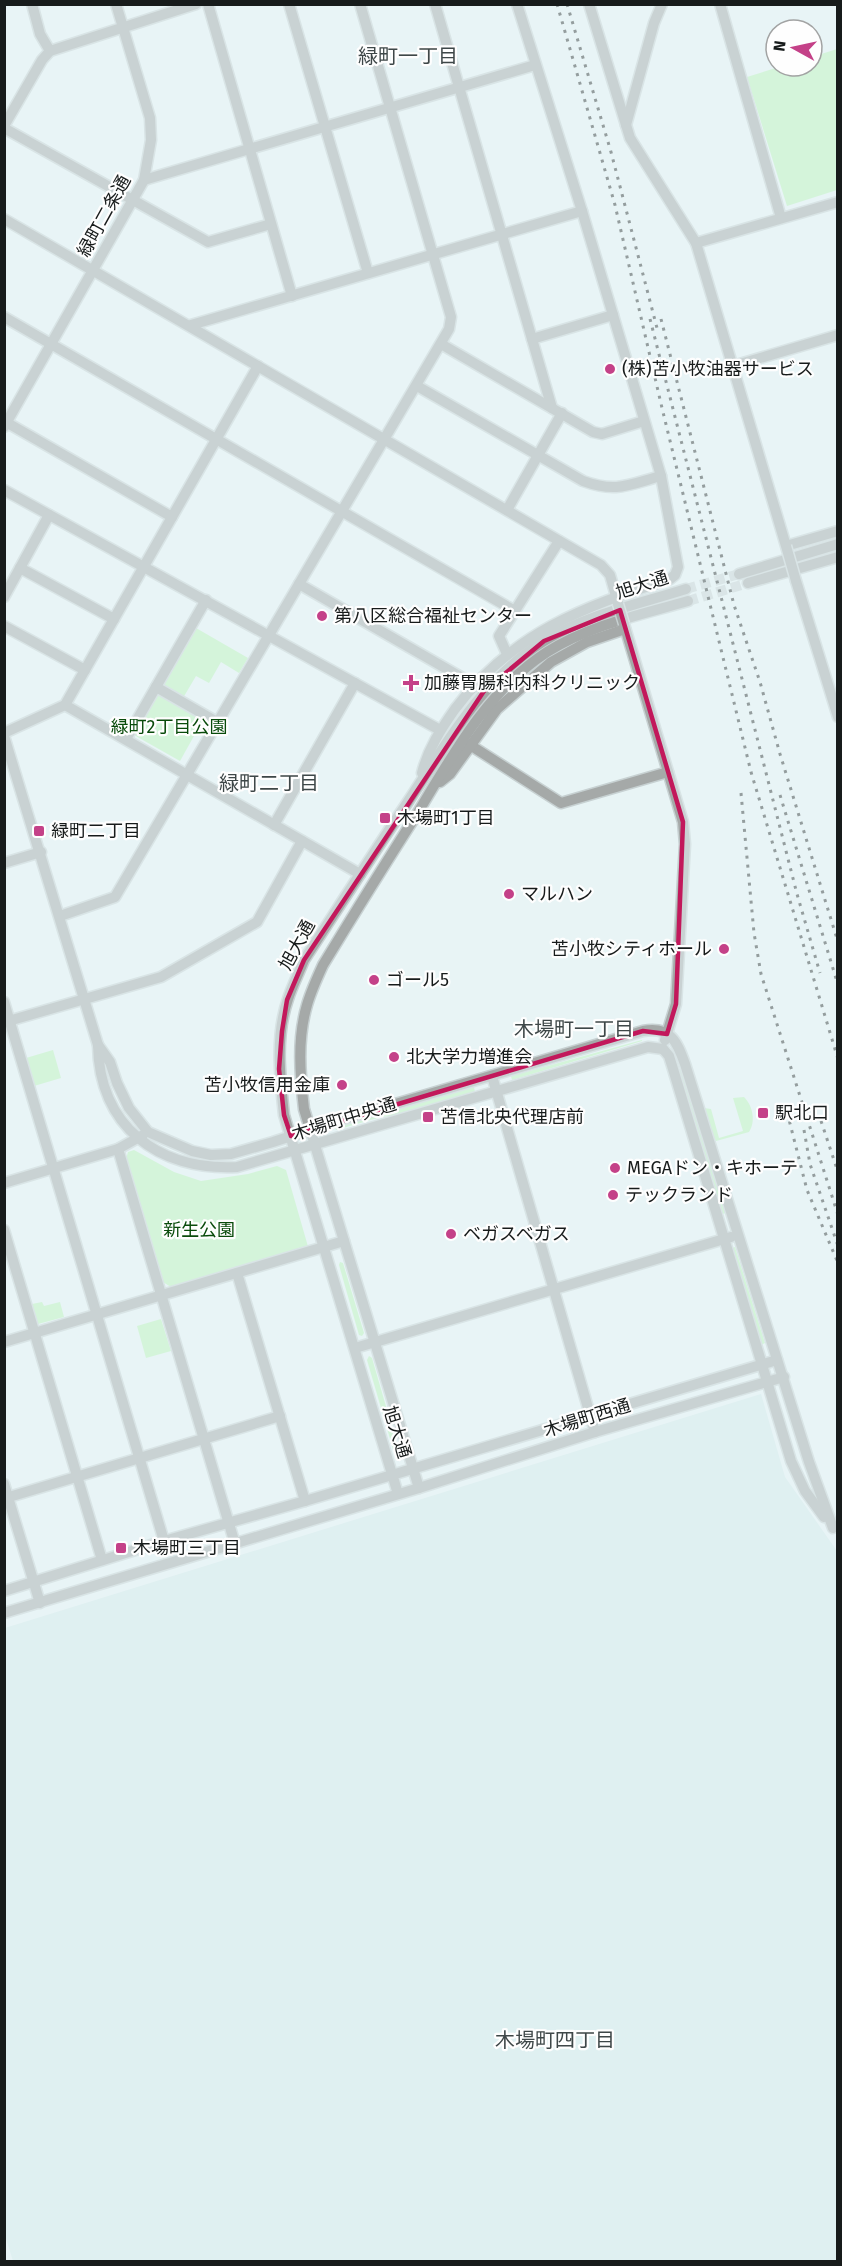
<svg xmlns="http://www.w3.org/2000/svg" width="842" height="2266" viewBox="0 0 842 2266" font-family="'Fira Sans','Noto Sans JP',sans-serif">
<style>
.built{fill:#d5eaeb}
.green{fill:#bdf4b9}
.lines{fill:none;stroke-linecap:round;stroke-linejoin:round}
.minor-tunnel{stroke:#c9d3d4;stroke-width:10;stroke-dasharray:10 5;stroke-linecap:butt}
.minor-casing{stroke:#c7d1d2;stroke-width:13}
.minor{stroke:#a5a9a8;stroke-width:10}
.rail{stroke:#2f3434;stroke-width:3;stroke-dasharray:3 6;stroke-linecap:butt}
.minor-bridge-casing{stroke:#c7d1d2;stroke-width:13;stroke-linecap:butt}
.minor-bridge{stroke:#a5a9a8;stroke-width:10}
.marked{fill:none;stroke:#c2185b;stroke-width:4.5;stroke-linejoin:round}
.poi-dot{fill:#c44188;stroke:#fefefe;stroke-width:2}
.labels{text-anchor:middle;stroke-width:4.5;stroke-linejoin:round;paint-order:stroke}
.street-label{font-size:18px;fill:#171b1b;stroke:#fefefe}
.poi-label{font-size:18px;fill:#171b1b;stroke:#fefefe;text-anchor:start}
.park-label{font-size:18px;fill:#094b0b;stroke:#fefefe}
.neighbourhood-label{font-size:20px;fill:#3e4748;stroke:#fefefe}
</style>
<rect width="100%" height="100%" fill="#e8f4f5"/>
<polygon class="built" points="761,1394 785,1477 837,1551 837,2261 13,2261 4,2232 5,1628"/>
<g class="green">
<polygon points="837,49 837,190 787,206 747,77 782,66 812,66 812,57"/>
<polygon points="196,628 248,658 239,673 221,662 209,683 196,676 183,698 163,686"/>
<polygon points="158,692 204,718 180,761 134,735"/>
<polygon points="642,1040 642,1041 512,1080 511,1076"/>
<polygon points="53,1050 61,1078 34,1086 26,1058"/>
<polygon points="681,1070 726,1213 722,1214 679,1071"/>
<polygon points="474,1087 475,1092 391,1116 381,1117 336,1130 335,1128"/>
<path d="M744 1097C753 1106 756 1122 749 1132L716 1141 711 1133 704 1108 711 1109 719 1138 743 1131 733 1098Z"/>
<polygon points="134,1150 174,1172 201,1181 248,1174 277,1166 286,1170 309,1250 174,1289 163,1282 126,1159 128,1152"/>
<polygon points="735,1247 765,1343 761,1345 732,1248"/>
<polygon points="340,1262 343,1263 364,1333 362,1336 359,1335 339,1265"/>
<polygon points="42,1302 44,1306 60,1302 64,1317 38,1324 32,1304"/>
<polygon points="161,1319 171,1351 146,1358 137,1326"/>
<polygon points="369,1356 372,1358 398,1448 393,1449 367,1360"/>
</g>
<g class="lines">
<g class="minor-tunnel">
<polyline points="686,589 739,574"/>
<polyline points="688,601 748,583"/>
</g>
<defs>
<g id="minor">
<polyline points="32,4 40,34 50,51"/>
<polyline points="208,4 292,296"/>
<polyline points="289,4 368,273"/>
<polyline points="435,4 552,408"/>
<polyline points="589,4 630,138 696,243 786,546 838,531"/>
<polyline points="720,4 781,218"/>
<polyline points="626,125 654,23 662,4"/>
<polyline points="4,126 42,60 50,51 196,4"/>
<polyline points="4,128 208,242 271,224"/>
<polyline points="144,180 535,65"/>
<polyline points="4,219 601,565 610,575 618,603"/>
<polyline points="696,243 838,202"/>
<polyline points="4,317 515,611"/>
<polyline points="191,325 582,211"/>
<polyline points="532,339 613,315"/>
<polyline points="441,344 593,432 602,434 644,421"/>
<polyline points="733,366 838,335"/>
<path d="M417 386 583 481C616 493 628 485 661 476"/>
<polyline points="4,421 172,517"/>
<polyline points="4,427 144,180 151,140 150,118 116,4"/>
<polyline points="4,490 440,730"/>
<polyline points="507,510 562,413"/>
<polyline points="20,568 114,619"/>
<polyline points="739,574 838,544"/>
<polyline points="796,581 838,717"/>
<polyline points="748,583 838,557"/>
<polyline points="299,584 473,684"/>
<polyline points="4,597 49,515"/>
<polyline points="624,624 683,822 685,844 676,1004 665,1040"/>
<polyline points="4,626 85,670"/>
<polyline points="507,654 499,636 559,541"/>
<polyline points="156,687 217,722"/>
<polyline points="65,705 360,874"/>
<polyline points="4,733 65,705 258,366"/>
<path d="M4 736 98 1045C99 1126 158 1171 237 1167L648 1047 663 1049"/>
<polyline points="126,739 206,600"/>
<polyline points="470,745 561,803 668,772"/>
<path d="M422 773C428 749 441 729 455 709 512 633 583 607 670 579L675 575 678 567 661 476 582 211 517 4"/>
<polyline points="440,782 450,774 497,709 551,662 587,642 625,629"/>
<polyline points="274,825 355,683"/>
<polyline points="4,863 41,852"/>
<polyline points="60,916 115,897 449,329 451,317 360,4"/>
<polyline points="4,1002 164,1541"/>
<polyline points="5,1022 161,977 257,922 302,841"/>
<path d="M98 1045 110 1062 117 1083 129 1108 148 1132 192 1151 211 1155 231 1154 273 1142 331 1123 643 1031C671 1026 677 1042 685 1064L809 1462 833 1528"/>
<polyline points="663,1049 669,1056 673,1069 791,1461 805,1491 824,1517"/>
<polyline points="492,1076 595,1432"/>
<polyline points="118,1149 235,1544"/>
<polyline points="4,1183 118,1149 143,1135"/>
<polyline points="4,1230 102,1560"/>
<polyline points="237,1273 305,1501"/>
<polyline points="4,1342 344,1241"/>
<polyline points="355,1348 731,1237"/>
<polyline points="4,1484 40,1603"/>
<polyline points="419,1488 595,1432 784,1377"/>
<path d="M398 1494 284 1115C280 1077 275 1036 288 999 292 986 299 973 304 960 338 908 372 855 407 803 446 744 482 679 544 641 586 615 639 604 686 589"/>
<polyline points="9,1497 280,1416"/>
<polyline points="4,1591 164,1541 305,1501 777,1360"/>
<path d="M4 1613 419 1488 304 1109C300 1074 297 1039 307 1005 311 991 317 978 323 965 354 914 385 864 417 814 453 754 487 691 547 652 590 625 640 615 688 601"/>
</g>
</defs>
<use href="#minor" class="minor-casing"/>
<use href="#minor" class="minor"/>
<g class="rail">
<polyline points="557,4 615,205 662,408 751,772 838,1059"/>
<polyline points="567,4 611,152 657,328"/>
<polyline points="650,319 797,894 820,973"/>
<polyline points="661,319 734,605 760,682 780,754 838,942"/>
<polyline points="741,793 754,933 761,974 838,1215"/>
<polyline points="780,795 838,985"/>
<polyline points="785,1104 807,1190 838,1263"/>
<polyline points="821,1121 838,1172"/>
<polyline points="804,1130 810,1164 838,1246"/>
</g>
<defs>
<g id="minor-bridge">
<polyline points="786,546 796,581"/>
<polyline points="618,604 624,624"/>
</g>
</defs>
<use href="#minor-bridge" class="minor-bridge-casing"/>
<use href="#minor-bridge" class="minor-bridge"/>
</g>
<path d="M0 0H842V2266H0ZM620 610 683 822 676 1004 667 1034 643 1031 291 1136 284 1115 279 1069 282 1031 287 1000 304 960 484 691 544 641Z" fill="#e8f4f5" fill-opacity=".55" fill-rule="evenodd"/>
<path class="marked" d="M620 610 683 822 676 1004 667 1034 643 1031 291 1136 284 1115 279 1069 282 1031 287 1000 304 960 484 691 544 641Z"/>
<g class="poi-dot">
<circle cx="610" cy="369" r="6"/>
<circle cx="322" cy="616" r="6"/>
<path d="M408 674h6v6h6v6h-6v6h-6v-6h-6v-6h6z"/>
<rect x="379" y="812" width="12" height="12" rx="3"/>
<rect x="33" y="825" width="12" height="12" rx="3"/>
<circle cx="509" cy="894" r="6"/>
<circle cx="724" cy="949" r="6"/>
<circle cx="374" cy="980" r="6"/>
<circle cx="394" cy="1057" r="6"/>
<circle cx="342" cy="1085" r="6"/>
<rect x="757" y="1107" width="12" height="12" rx="3"/>
<rect x="422" y="1111" width="12" height="12" rx="3"/>
<circle cx="615" cy="1168" r="6"/>
<circle cx="613" cy="1195" r="6"/>
<circle cx="451" cy="1234" r="6"/>
<rect x="115" y="1542" width="12" height="12" rx="3"/>
</g>
<g class="labels">
<g class="street-label">
<text transform="translate(104 216) rotate(-61)" y="6">緑町二条通</text>
<text transform="translate(642 585) rotate(-18)" y="6">旭大通</text>
<text transform="translate(297 945) rotate(-61)" y="6">旭大通</text>
<text transform="translate(344 1119) rotate(-17)" y="6">木場町中央通</text>
<text transform="translate(587 1418) rotate(-17)" y="6">木場町西通</text>
<text transform="translate(397 1432) rotate(73)" y="6">旭大通</text>
</g>
<g class="poi-label">
<text x="622" y="375">(株)苫小牧油器サービス</text>
<text x="334" y="622">第八区総合福祉センター</text>
<text x="424" y="689">加藤胃腸科内科クリニック</text>
<text x="397" y="824">木場町1丁目</text>
<text x="51" y="837">緑町二丁目</text>
<text x="521" y="900">マルハン</text>
<text x="712" y="955" text-anchor="end">苫小牧シティホール</text>
<text x="386" y="986">ゴール5</text>
<text x="406" y="1063">北大学力増進会</text>
<text x="330" y="1091" text-anchor="end">苫小牧信用金庫</text>
<text x="775" y="1119">駅北口</text>
<text x="440" y="1123">苫信北央代理店前</text>
<text x="627" y="1174">MEGAドン・キホーテ</text>
<text x="625" y="1201">テックランド</text>
<text x="463" y="1240">ベガスベガス</text>
<text x="133" y="1554">木場町三丁目</text>
</g>
<g class="park-label">
<text x="169" y="733">緑町2丁目公園</text>
<text x="199" y="1236">新生公園</text>
</g>
<g class="neighbourhood-label">
<text x="408" y="63">緑町一丁目</text>
<text x="269" y="790">緑町二丁目</text>
<text x="574" y="1036">木場町一丁目</text>
<text x="555" y="2047">木場町四丁目</text>
</g>
</g>
<rect width="842" height="2266" fill="none" stroke="#171b1b" stroke-width="12"/>
<g transform="translate(794 48) rotate(278)"><circle r="28" fill="#fefefe" stroke="#a2a3a3" stroke-width="1.5"/>
<path d="M0-4.5L10 22L0 15L-10 22Z" fill="#c44188"/>
<text y="-9" font-size="16" font-weight="bold" text-anchor="middle" fill="#171b1b">N</text>
</g>
</svg>
